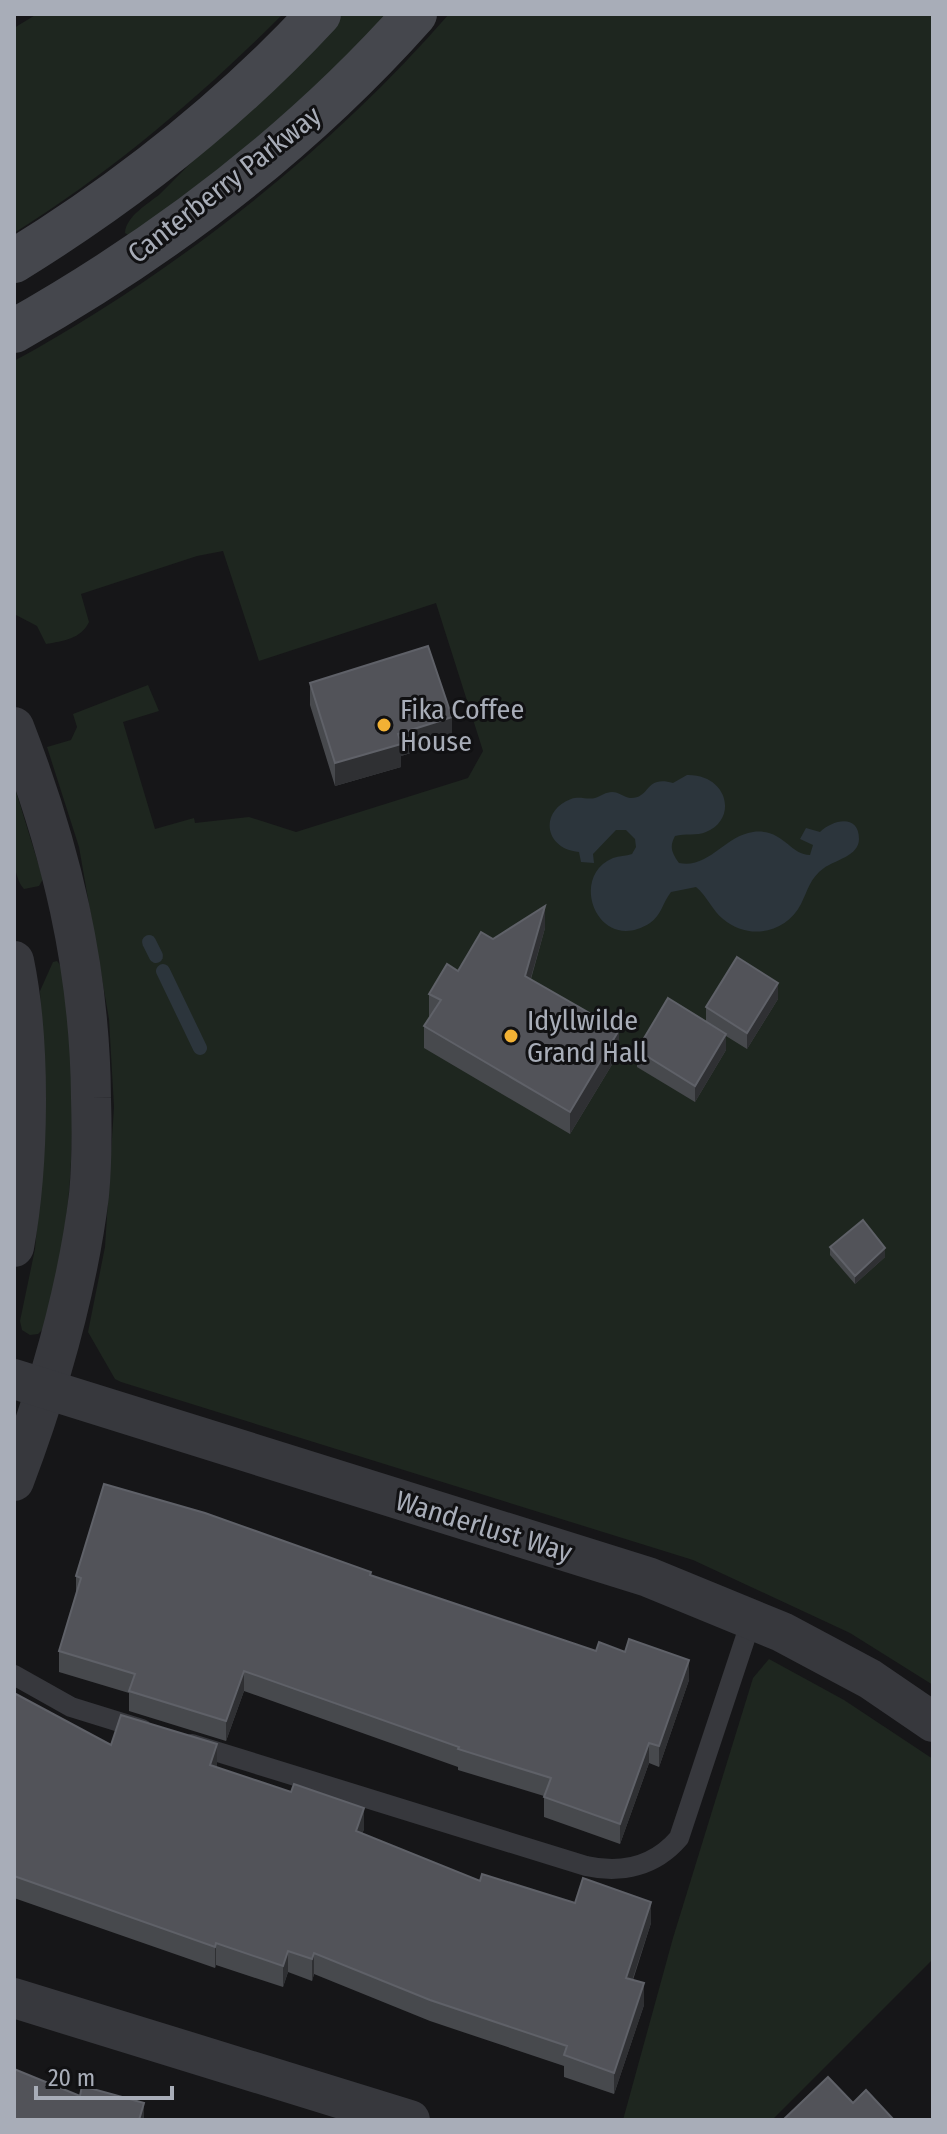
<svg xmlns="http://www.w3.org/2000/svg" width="947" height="2134" viewBox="0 0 947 2134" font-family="'Fira Sans Condensed',sans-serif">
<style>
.green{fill:#1e261f}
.water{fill:#2c353c}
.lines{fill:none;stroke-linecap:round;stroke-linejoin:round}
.stream{stroke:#2c353c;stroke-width:14}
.lane{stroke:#37383d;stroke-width:20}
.street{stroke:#37383d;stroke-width:40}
.secondary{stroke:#45474d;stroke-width:44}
.wall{fill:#47494d}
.shaded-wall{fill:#2f3033}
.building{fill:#525359;stroke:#5f6168;stroke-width:2}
.poi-dot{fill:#f2b134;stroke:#111113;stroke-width:3}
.labels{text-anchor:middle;stroke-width:6;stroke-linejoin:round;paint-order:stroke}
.street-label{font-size:28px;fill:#a8adb8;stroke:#111113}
.poi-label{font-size:28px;fill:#a8adb8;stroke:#111113;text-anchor:start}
</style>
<rect width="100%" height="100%" fill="#161618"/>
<g class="green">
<path d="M37 14H283C201 96 113 171 14 233V28Z"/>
<path d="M339 14H393L286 118 130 236 125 233C126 216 148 204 160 194Z"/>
<path d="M449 14H933V1685L850 1633 693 1560 121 1382 115 1379 88 1332 105 1247 114 1107 109 1019 79 847 47 747 71 740 77 727 73 714 148 685 159 711 123 722 155 829 194 818 195 823 249 817 296 832 468 778 483 751 436 603 259 661 223 551 197 556 81 594 89 622C81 639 63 641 46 644L37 626 16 615 14 610V361C172 275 331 150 449 14Z"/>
<path d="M14 785 43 879 39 886 24 889C7 871 14 810 14 785Z"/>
<path d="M57 961C69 974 67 1002 68 1020 74 1098 75 1179 60 1257 56 1281 49 1305 44 1328L38 1334 30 1335 22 1330 20 1321 35 1249 45 1140 40 991 53 962Z"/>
<polygon points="769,1659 844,1700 933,1759 933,1959 772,2120 623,2120 673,1938 753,1678"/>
</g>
<path class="water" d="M687 775C727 774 739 818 706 832 697 836 685 833 675 836 669 847 672 853 679 863 709 869 724 836 753 832 783 828 790 855 810 855L813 845 800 839 806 828 820 832C832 820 859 813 859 839 859 856 835 860 824 868 810 878 808 890 801 904 786 933 749 941 723 919 712 910 707 896 696 887L671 892C663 902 661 916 650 923 599 956 567 877 613 858 619 856 626 856 632 854L636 847 635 839 626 830H616L593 854 594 863 581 862 579 852C544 849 539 811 571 799 580 796 587 800 595 798 601 796 606 792 612 792 619 792 624 797 630 798 651 799 644 775 673 783Z"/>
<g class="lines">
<g class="stream">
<polyline points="149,942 156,956"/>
<polyline points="163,971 200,1048"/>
</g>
<g class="lane">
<polyline points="14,1675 71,1707 142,1729"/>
<path d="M192 1744 586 1866C622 1874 655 1866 679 1838L752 1618"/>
</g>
<g class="street">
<path d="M14 727C61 848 90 968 91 1098 92 1130 92 1163 89 1195 77 1293 49 1388 14 1481"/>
<path d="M14 961C31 1043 29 1165 14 1247"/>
<polyline points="14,1379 648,1577 782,1632 870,1679 933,1722"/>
<polyline points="14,1998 410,2120"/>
</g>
<g class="secondary">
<path d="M14 261C126 192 229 111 319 14"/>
<path d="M14 331C163 247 301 142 415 14"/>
</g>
</g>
<g class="wall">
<polygon points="310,683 452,740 401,756 401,767 335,786 310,705"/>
<polygon points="545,928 531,979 619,1053 570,1134 424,1048 424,1026 430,1017 429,1016 429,994 458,971 493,939"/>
<polygon points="778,999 747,1049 726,1036 726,1050 695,1102 637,1067 637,1050 706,1021 706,1007"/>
<polygon points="830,1247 885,1257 855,1284 830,1255"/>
<polygon points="371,1575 596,1651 689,1680 659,1767 649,1763 620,1844 544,1817 544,1796 458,1770 458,1767 244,1691 226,1741 129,1711 129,1693 59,1672 59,1651 76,1597 76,1576"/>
<polygon points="14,1693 111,1745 217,1767 364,1829 362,1834 480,1881 575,1903 651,1923 633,1980 644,2005 614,2094 564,2077 564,2066 430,2021 314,1974 312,1981 288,1972 283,1987 216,1965 215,1968 14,1898"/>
</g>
<g class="shaded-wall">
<polygon points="452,717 452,740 401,756 401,767 335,786 335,763 398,734"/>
<polygon points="545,906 545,928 525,998 525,976"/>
<polygon points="778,983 778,999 747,1049 747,1033"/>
<polygon points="619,1030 619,1053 570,1134 570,1112"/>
<polygon points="726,1034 726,1050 695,1102 695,1086"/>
<polygon points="885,1248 885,1257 855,1284 855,1276"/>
<polygon points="689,1660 689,1680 659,1767 659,1746"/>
<polygon points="244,1671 244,1691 226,1741 226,1721"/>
<polygon points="649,1743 649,1763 620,1844 620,1824"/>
<polygon points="217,1744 217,1766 210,1786 210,1765"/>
<polygon points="364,1808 364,1829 356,1853 356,1831"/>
<polygon points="651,1902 651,1923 626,1999 626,1978"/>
<polygon points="216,1943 216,1965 215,1968 215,1947"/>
<polygon points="288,1951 288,1972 283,1987 283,1966"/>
<polygon points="314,1953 314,1974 312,1981 312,1959"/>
<polygon points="644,1983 644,2005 614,2094 614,2073"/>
<polygon points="144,2103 144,2120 139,2120"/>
</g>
<g class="building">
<polygon points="428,646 452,717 398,734 401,744 335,763 310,683"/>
<polygon points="545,906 525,976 619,1030 570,1112 424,1026 441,1000 429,994 447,964 458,971 481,932 493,939"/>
<polygon points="737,957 778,983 747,1033 706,1007"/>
<polygon points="668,998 726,1034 695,1086 637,1050"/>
<polygon points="863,1220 885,1248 855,1276 830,1247"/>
<polygon points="104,1484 205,1513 371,1572 370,1575 596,1651 599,1642 625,1652 629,1639 689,1660 659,1746 649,1743 620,1824 544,1797 551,1778 458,1749 459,1747 244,1671 226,1721 129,1691 135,1674 59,1651 81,1578 76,1576"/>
<polygon points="14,1693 111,1745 121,1715 217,1744 210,1765 291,1792 294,1784 364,1808 356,1831 480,1881 482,1874 575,1903 583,1878 651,1902 626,1978 644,1983 614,2073 564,2055 567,2046 430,2000 314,1953 312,1959 288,1951 283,1966 216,1943 215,1947 14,1876"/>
<polygon points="14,2069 80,2096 82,2086 144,2103 139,2120 14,2120"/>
<polygon points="828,2077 853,2103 866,2090 894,2120 783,2120"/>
</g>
<g class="poi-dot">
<circle cx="384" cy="725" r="8"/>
<circle cx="511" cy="1036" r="8"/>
</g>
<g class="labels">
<g class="street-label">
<text transform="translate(224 184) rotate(-38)" y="10">Canterberry Parkway</text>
<text transform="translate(484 1526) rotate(17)" y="10">Wanderlust Way</text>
</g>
<g class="poi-label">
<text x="400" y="719">Fika Coffee<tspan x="400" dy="32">House</tspan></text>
<text x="527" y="1030">Idyllwilde<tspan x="527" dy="32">Grand Hall</tspan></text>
</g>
</g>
<rect width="947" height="2134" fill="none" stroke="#a8adb8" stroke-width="32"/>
<path d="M36 2086v12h136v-12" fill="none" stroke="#a8adb8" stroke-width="4"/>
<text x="48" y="2086" font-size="24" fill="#a8adb8" stroke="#111113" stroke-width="6" paint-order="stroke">20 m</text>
</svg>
